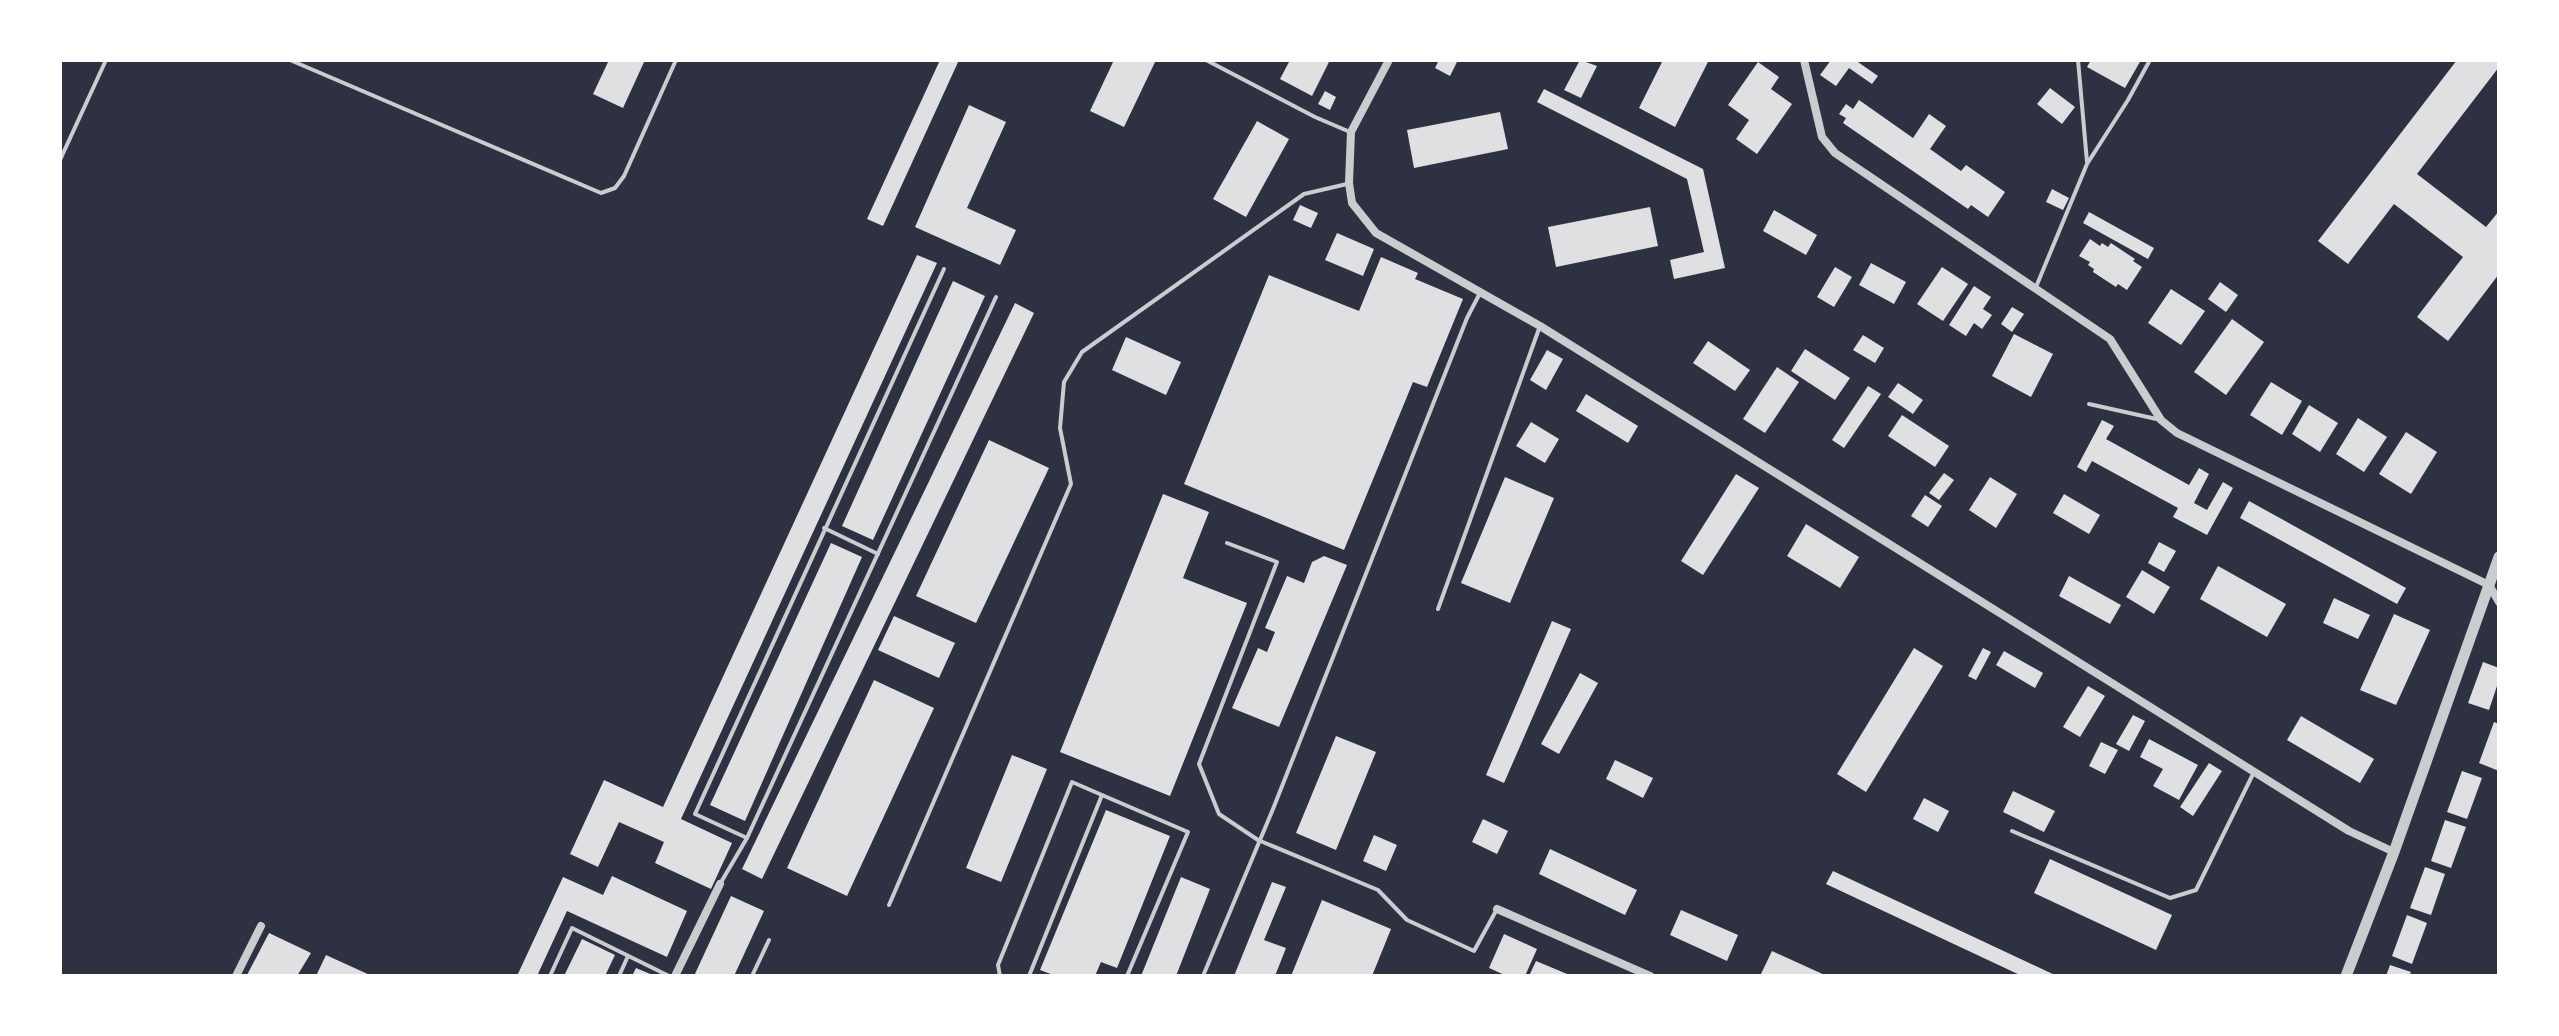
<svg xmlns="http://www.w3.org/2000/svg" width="2559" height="1036" viewBox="0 0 2559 1036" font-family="'Roboto Condensed',sans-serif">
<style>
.building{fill:#e0e0e3}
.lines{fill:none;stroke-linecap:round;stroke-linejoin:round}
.service{stroke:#caccd0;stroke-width:4}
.minor{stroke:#caccd0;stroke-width:8}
.tertiary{stroke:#caccd0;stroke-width:11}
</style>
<rect width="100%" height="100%" fill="#2d3142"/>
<g class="building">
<polygon points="609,60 645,60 623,108 593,94"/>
<polygon points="940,60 959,60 883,226 867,219"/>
<polygon points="1114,60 1156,60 1124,127 1090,111"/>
<polygon points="1290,60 1330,60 1312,96 1280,79"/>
<polygon points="1439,60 1458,60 1450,76 1435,68"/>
<polygon points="1580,60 1597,66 1581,98 1564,90"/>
<polygon points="1663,60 1709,60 1675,127 1639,108"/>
<polygon points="1831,60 1855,60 1878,76 1872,84 1849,68 1836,86 1820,75"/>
<polygon points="2091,60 2141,60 2125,88 2087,67"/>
<polygon points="2457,60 2499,60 2499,67 2417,174 2486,227 2499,211 2499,274 2448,341 2417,317 2463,257 2394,204 2348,264 2318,241"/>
<polygon points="1758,62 1779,77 1771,89 1792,104 1757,154 1736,139 1749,120 1728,105"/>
<polygon points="2050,88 2075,107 2062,124 2037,104"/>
<polygon points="1544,89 1703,169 1725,268 1674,279 1670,260 1704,252 1687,179 1537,102"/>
<polygon points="1325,91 1336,97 1330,110 1318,104"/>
<polygon points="1859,100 1913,138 1929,114 1946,126 1930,149 1961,171 1966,165 2005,192 1988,217 1971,205 1968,209 1843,123 1846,118 1839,114 1846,104 1853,109"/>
<polygon points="969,105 1006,122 967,208 1016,230 1000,265 915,227"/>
<polygon points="1500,112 1508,149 1414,168 1407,130"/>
<polygon points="1257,121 1289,139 1246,217 1213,199"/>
<polygon points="2052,189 2069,198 2063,210 2046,202"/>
<polygon points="1300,205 1318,213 1311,228 1293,220"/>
<polygon points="1650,207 1658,246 1556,267 1548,227"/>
<polygon points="1774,210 1817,235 1806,255 1763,231"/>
<polygon points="2089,212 2154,248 2148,259 2083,223"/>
<polygon points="1337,233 1374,249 1363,276 1325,260"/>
<polygon points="2090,239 2100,246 2102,243 2108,247 2111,243 2135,259 2133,261 2142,267 2127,290 2118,284 2116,287 2093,272 2094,269 2088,265 2090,262 2079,256"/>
<polygon points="917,255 937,263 681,819 732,843 711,889 655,863 664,842 619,822 598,867 570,854 604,780 663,807"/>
<polygon points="1381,257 1418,273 1415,279 1463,299 1427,387 1413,382 1344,550 1184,484 1269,275 1359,311"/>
<polygon points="1871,263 1906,282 1894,304 1859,285"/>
<polygon points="1835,267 1852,277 1834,307 1817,297"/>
<polygon points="1942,267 1968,284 1943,321 1917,304"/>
<polygon points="953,281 985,296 873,540 842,526"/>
<polygon points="2220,282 2238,295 2226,312 2208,299"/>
<polygon points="1974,286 1991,297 1983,309 1992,315 1982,329 1974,323 1966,336 1949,325"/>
<polygon points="2171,289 2205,311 2181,345 2148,323"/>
<polygon points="1015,303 1034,313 762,879 742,869"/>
<polygon points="2012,307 2024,314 2012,332 2001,324"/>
<polygon points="2232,319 2264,342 2226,395 2194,372"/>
<polygon points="2014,334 2053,354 2031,397 1992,376"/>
<polygon points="1863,335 1884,348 1875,363 1853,350"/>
<polygon points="1126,337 1181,362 1166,395 1112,370"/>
<polygon points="1708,341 1750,370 1735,391 1693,363"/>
<polygon points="1805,349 1850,378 1835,400 1791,371"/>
<polygon points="1547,350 1563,359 1546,390 1530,380"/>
<polygon points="1777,367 1799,382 1765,433 1743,419"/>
<polygon points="2271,382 2302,401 2282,435 2250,415"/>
<polygon points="1898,383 1923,400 1913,414 1888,397"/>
<polygon points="1868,386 1881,394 1844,448 1832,440"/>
<polygon points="1586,394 1638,426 1628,443 1576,411"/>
<polygon points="2309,405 2338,423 2320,452 2292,434"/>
<polygon points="1902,415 1949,446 1935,467 1888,436"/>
<polygon points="2358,418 2387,437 2364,472 2336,454"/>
<polygon points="2102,420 2114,426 2106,439 2189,485 2199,468 2209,474 2194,503 2207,510 2223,482 2233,488 2207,535 2173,517 2178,508 2092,461 2086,472 2077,467"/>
<polygon points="1531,422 1559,439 1545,463 1516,446"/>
<polygon points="2406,432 2437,452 2411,494 2379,474"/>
<polygon points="989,440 1049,468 976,623 916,596"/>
<polygon points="1944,473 1954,480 1939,500 1929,493"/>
<polygon points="1736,474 1759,488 1703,575 1681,561"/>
<polygon points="1505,477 1554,498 1510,603 1461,583"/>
<polygon points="1990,477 2017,494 1996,528 1969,510"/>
<polygon points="1163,494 1209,512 1183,578 1247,603 1170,796 1060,752"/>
<polygon points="2064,494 2100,515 2089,534 2053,513"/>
<polygon points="1925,495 1942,506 1928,527 1911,516"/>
<polygon points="2249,501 2406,588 2397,604 2240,518"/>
<polygon points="1806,524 1859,557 1840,588 1787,556"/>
<polygon points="2159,542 2176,551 2164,572 2148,563"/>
<polygon points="831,543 862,557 745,821 710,805"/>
<polygon points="1324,556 1347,565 1279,727 1232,708 1258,648 1267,652 1275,632 1265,628 1287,576 1304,583 1312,562"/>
<polygon points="2218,566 2286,604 2267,637 2200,599"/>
<polygon points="2142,570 2170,587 2154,614 2126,597"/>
<polygon points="2069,576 2121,605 2110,624 2059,596"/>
<polygon points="2334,598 2370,615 2358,639 2323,623"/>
<polygon points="2394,614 2430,630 2396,705 2360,690"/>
<polygon points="894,616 955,643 939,678 878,650"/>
<polygon points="1552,621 1571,629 1504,783 1486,775"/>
<polygon points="1914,648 1943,666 1866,792 1837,774"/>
<polygon points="1983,648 1991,652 1976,680 1968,676"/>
<polygon points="2004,651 2043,673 2035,688 1996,665"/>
<polygon points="2483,662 2499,668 2499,680 2489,710 2468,703"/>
<polygon points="1580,673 1598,683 1559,754 1541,744"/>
<polygon points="874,680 934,708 847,896 787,868"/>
<polygon points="2088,686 2105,696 2080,737 2063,727"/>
<polygon points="2133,715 2145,721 2129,751 2116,744"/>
<polygon points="2301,716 2374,759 2360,783 2287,740"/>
<polygon points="2494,722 2499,724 2499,771 2479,763"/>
<polygon points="1336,736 1376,752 1336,850 1296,833"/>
<polygon points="2149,739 2198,765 2179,800 2153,786 2163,769 2140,757"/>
<polygon points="2101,742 2118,750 2105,774 2089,766"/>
<polygon points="1012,755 1047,769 1001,882 966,868"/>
<polygon points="1615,760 1653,778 1643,798 1606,779"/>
<polygon points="2209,763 2222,771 2193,816 2180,807"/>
<polygon points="2462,771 2482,778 2467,819 2447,812"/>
<polygon points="2013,791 2055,811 2044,832 2003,812"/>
<polygon points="1924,798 1949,811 1938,832 1913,819"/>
<polygon points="1106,810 1170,836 1117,968 1101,962 1095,976 1056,976 1040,970"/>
<polygon points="1483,819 1508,831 1497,854 1472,842"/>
<polygon points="2445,820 2466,827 2451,868 2431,861"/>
<polygon points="1374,835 1397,845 1386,871 1363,861"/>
<polygon points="1550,849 1637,890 1625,915 1539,874"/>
<polygon points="2050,859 2172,915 2156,950 2034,893"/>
<polygon points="2425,867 2445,874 2431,915 2410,908"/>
<polygon points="1833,871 2057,976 2022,976 1826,884"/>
<polygon points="612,876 687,911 667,957 567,911 537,976 517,976 563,877 603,895"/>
<polygon points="1181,877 1210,889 1176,976 1141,976"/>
<polygon points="1272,882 1286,887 1264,940 1286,948 1275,976 1234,976"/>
<polygon points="731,896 764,911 734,976 694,976"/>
<polygon points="1322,900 1391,929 1372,976 1291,976"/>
<polygon points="1681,910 1738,935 1727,961 1670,935"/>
<polygon points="2407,915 2427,923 2412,964 2392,956"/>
<polygon points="269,933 311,953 297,976 247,975"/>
<polygon points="1504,934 1537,949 1525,976 1507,976 1489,968"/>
<polygon points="582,939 615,955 605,976 564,976"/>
<polygon points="1772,951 1827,976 1760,976"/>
<polygon points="326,955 372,976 316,976"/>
<polygon points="1536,961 1572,976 1529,976"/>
<polygon points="2390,965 2411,972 2409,976 2386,976"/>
<polygon points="636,968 655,976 632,976"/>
</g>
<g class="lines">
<g class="service">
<polyline points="290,60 601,193 615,188 624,176 676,60"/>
<polyline points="1206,60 1315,117 1350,132"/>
<polyline points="2078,60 2087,162"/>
<polyline points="60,160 106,60"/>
<polyline points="2036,287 2087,164 2128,100 2150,60"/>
<polyline points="2089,404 2161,420"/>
<polyline points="824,528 878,554"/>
<polyline points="1227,543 1277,562 1199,764 1219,814 1258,840 1378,890 1407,920 1474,951 1497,909"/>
<polyline points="1438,609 1540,326"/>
<polyline points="2012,831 2170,898 2196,890 2254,772"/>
<polyline points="747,838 695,814 944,269"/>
<polyline points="720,884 747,838 996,297"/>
<polyline points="889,905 1071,484 1060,428 1064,382 1082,352 1304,194 1347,184"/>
<polyline points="550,976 572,928 669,976"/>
<polyline points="619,976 628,956"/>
<polyline points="752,976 769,940"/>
<polyline points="1000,976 998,965 1072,782 1102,795"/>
<polyline points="1029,976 1102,795 1188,832 1127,976"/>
<polyline points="1203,976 1273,809 1467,318 1480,293"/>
</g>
<g class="minor">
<polyline points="1389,60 1351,132 1349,183 1352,203 1376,233 1540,326 2349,831 2394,852"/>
<polyline points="1804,60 1822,137 1835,153 2110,339 2161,420 2177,433 2489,585 2499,602"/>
<polyline points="1497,909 1650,976"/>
<polyline points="236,976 261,926"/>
<polyline points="675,976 720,884"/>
</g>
<polyline class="tertiary" points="2346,976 2394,852 2499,557"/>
</g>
<rect width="2559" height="1036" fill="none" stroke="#ffffff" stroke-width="124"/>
</svg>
